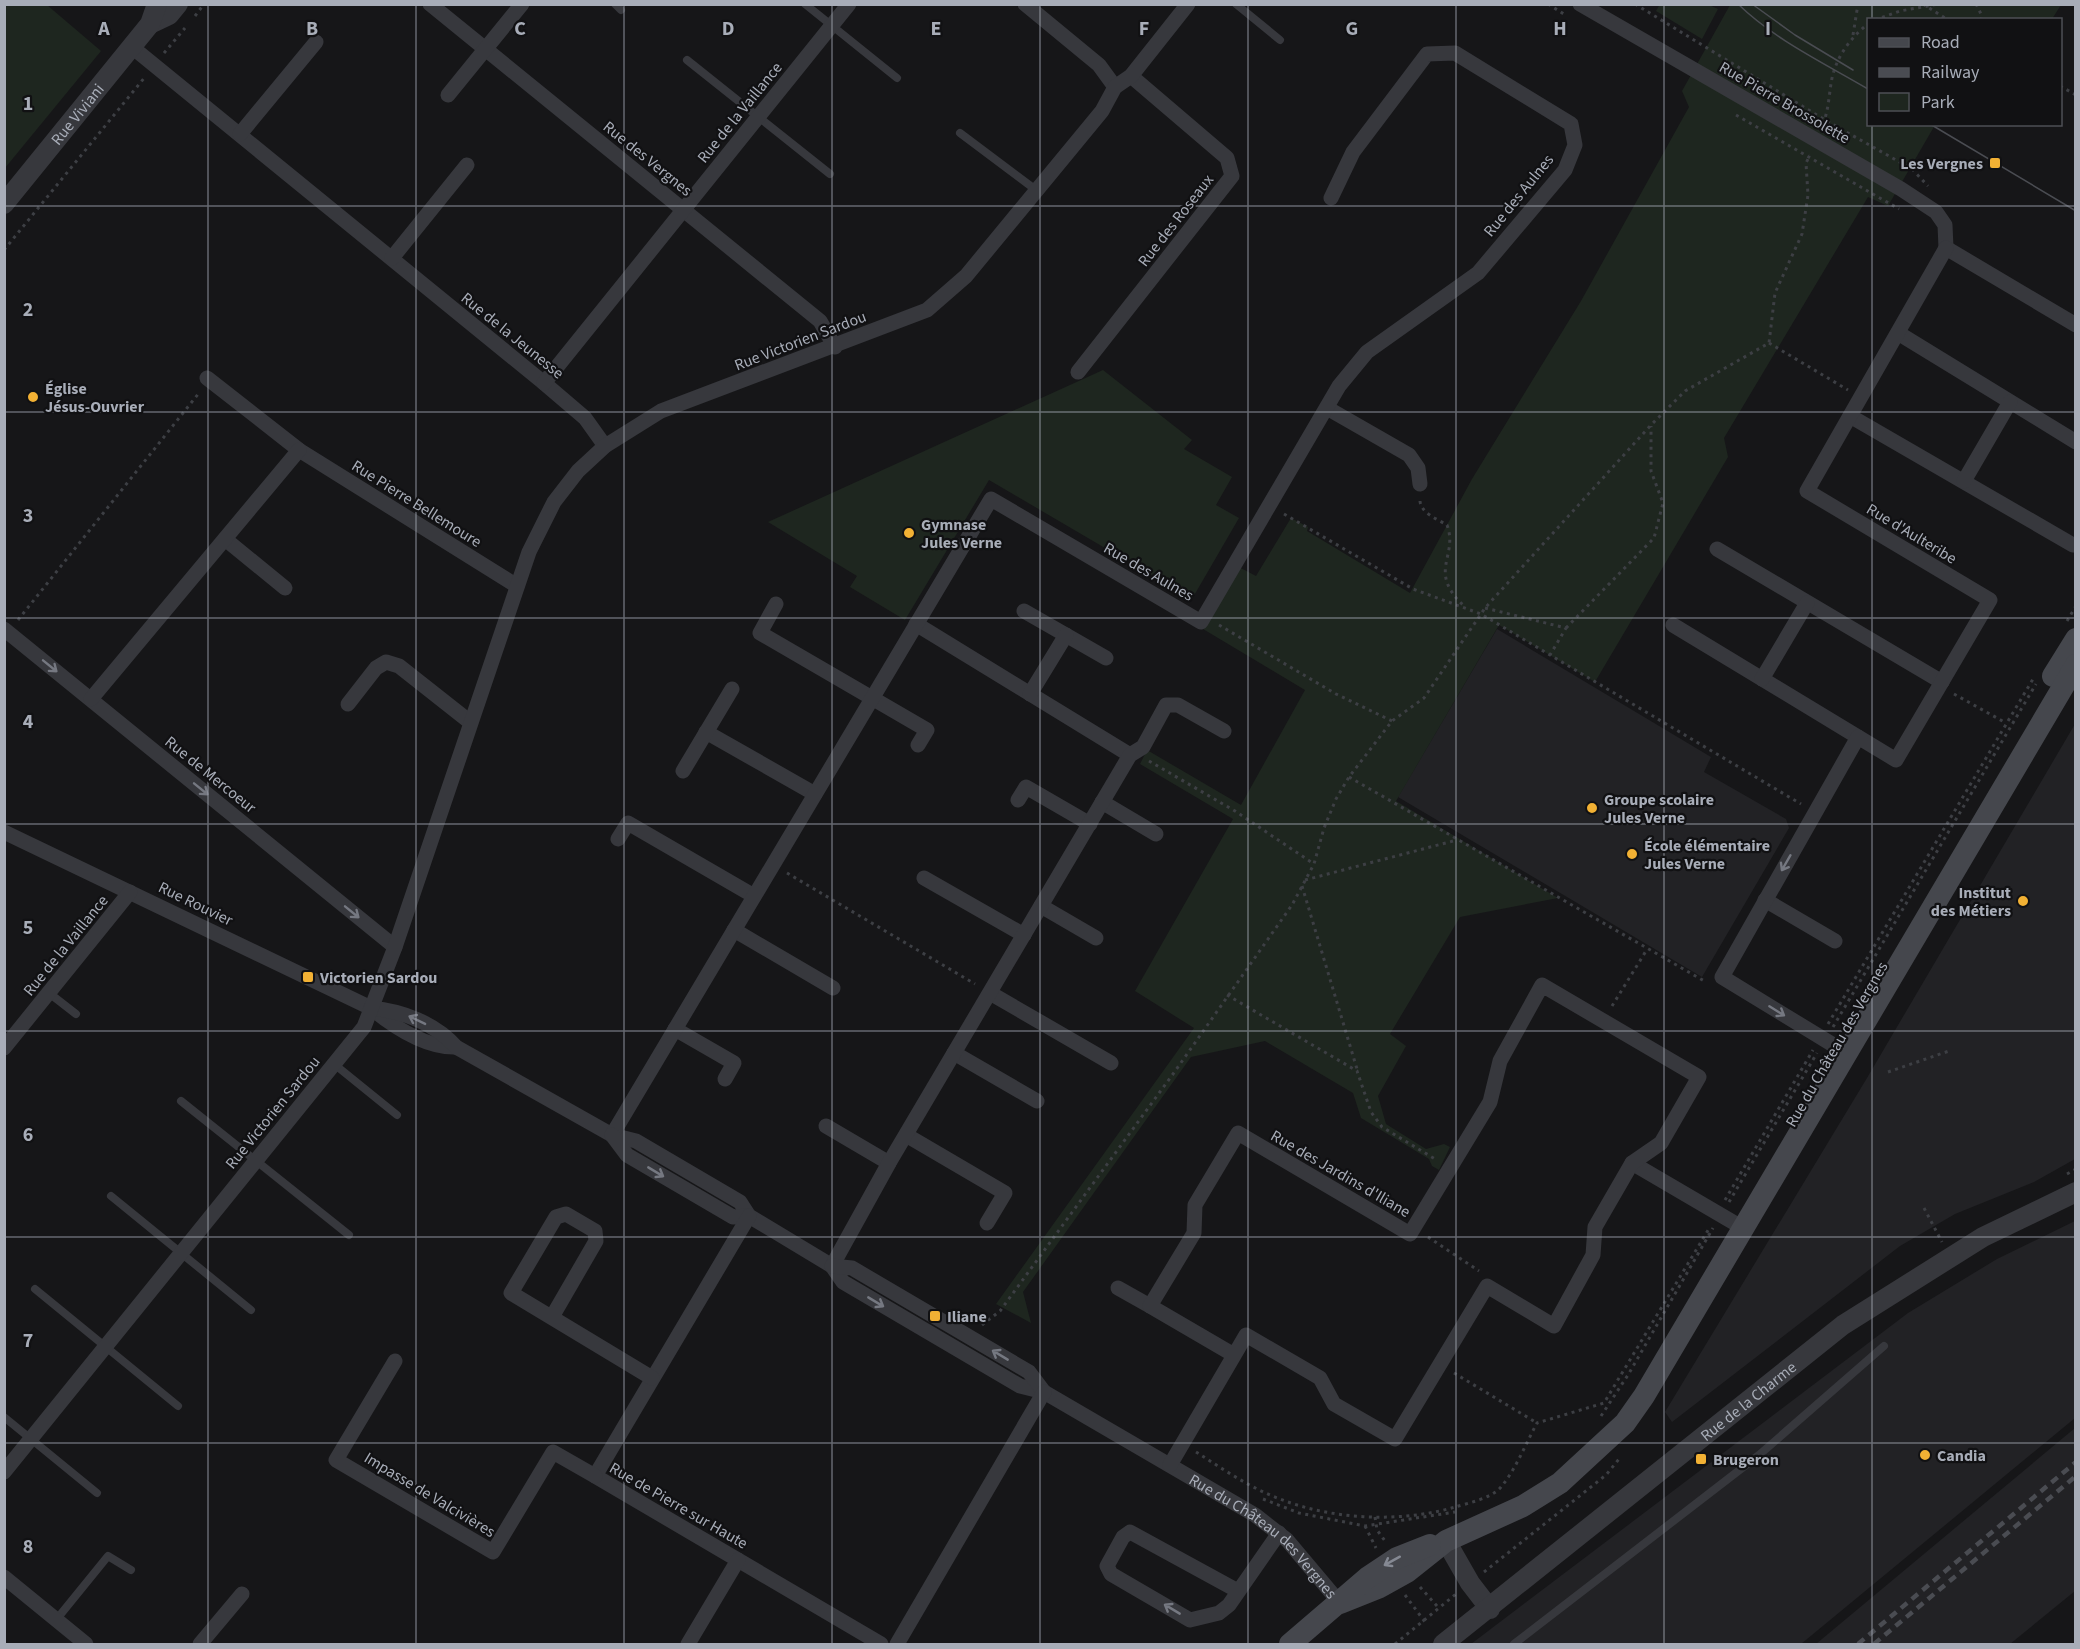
<svg xmlns="http://www.w3.org/2000/svg" width="2080" height="1649" viewBox="0 0 2080 1649" font-family="'Source Sans 3',sans-serif">
<style>
.built{fill:#222225}
.green{fill:#1e261f}
.lines{fill:none;stroke-linecap:round;stroke-linejoin:round}
.path{stroke:#3d3f44;stroke-width:3;stroke-dasharray:3 4.5;stroke-linecap:butt}
.service{stroke:#37383d;stroke-width:8}
.minor{stroke:#37383d;stroke-width:15}
.tertiary{stroke:#37383d;stroke-width:20}
.secondary{stroke:#45474d;stroke-width:22}
.tram{stroke:#4a4c52;stroke-width:1.5}
.rail{stroke:#4a4c52;stroke-width:4.5;stroke-dasharray:8 6;stroke-linecap:butt}
.oneway{stroke:#757881}
.oneway2{stroke:#858993}
.grid{fill:none;stroke:#a8adb8;stroke-width:1.5;stroke-opacity:0.55}
.poi-dot{fill:#f2b134;stroke:#111113;stroke-width:2}
.labels{text-anchor:middle;stroke-width:4.5;stroke-linejoin:round;paint-order:stroke}
.street-label{font-size:16px;fill:#a8adb8;stroke:#111113}
.poi-label{font-size:16px;font-weight:bold;fill:#a8adb8;stroke:#111113;text-anchor:start}
.grid-label{font-size:20px;text-anchor:middle;font-weight:bold;fill:#a8adb8;stroke:#111113;stroke-width:4.5;stroke-linejoin:round;paint-order:stroke}
</style>
<rect width="100%" height="100%" fill="#161618"/>
<g class="built">
<polygon points="1497,629 1711,757 1704,772 1786,819 1789,828 1702,977 1398,797"/>
<polygon points="2075,724 2075,1159 2034,1182 1955,1214 1900,1246 1672,1422 1665,1412 1867,1078"/>
<polygon points="2075,1221 2075,1418 1801,1644 1471,1644 1908,1313 1997,1259"/>
<polygon points="2075,1428 2075,1591 2010,1644 1816,1644"/>
</g>
<g class="green">
<polygon points="5,4 47,5 101,51 5,168"/>
<polygon points="1660,4 1709,5 1718,9 1702,39 1656,11"/>
<polygon points="1730,5 2061,5 2052,19 1868,20 1868,124 1935,125 1888,206 1868,197 1724,438 1728,457 1595,682 1499,625 1396,801 1558,898 1460,917 1390,1034 1406,1046 1378,1096 1386,1124 1426,1149 1444,1144 1450,1147 1439,1170 1432,1166 1429,1159 1361,1118 1353,1093 1265,1041 1191,1057 1023,1292 1031,1323 996,1304 1194,1028 1135,991 1233,819 1140,764 1147,750 1241,805 1305,690 1198,626 1235,565 1256,576 1291,518 1308,527 1307,531 1410,593 1472,479 1581,301 1689,107 1682,91"/>
<polygon points="1103,370 1192,440 1184,449 1232,477 1216,505 1239,518 1192,599 989,480 905,620 850,587 857,576 768,522"/>
</g>
<g class="lines">
<g class="path">
<polyline points="1548,4 1567,16"/>
<polyline points="1635,4 1825,120 1912,169 1928,186"/>
<polyline points="1923,4 1948,20"/>
<polyline points="1976,4 1982,16 1981,20"/>
<polyline points="195,16 204,4"/>
<polyline points="1875,20 1900,11 1939,4"/>
<polyline points="1853,35 1858,4"/>
<polyline points="164,53 185,28"/>
<polyline points="2060,86 2076,95"/>
<polyline points="1736,115 1899,209"/>
<path d="M1823 124C1829 109 1829 93 1832 78 1837 56 1851 37 1868 24"/>
<polyline points="4,250 145,77"/>
<polyline points="1769,343 1848,390"/>
<path d="M1420 501C1421 513 1437 519 1447 525 1459 557 1426 571 1465 607"/>
<polyline points="1284,514 1413,589 1481,614 1801,804"/>
<polyline points="1485,608 1566,628 1550,655"/>
<polyline points="18,620 199,393"/>
<polyline points="2067,621 2076,606"/>
<polyline points="1219,625 1336,694 1392,721"/>
<polyline points="1566,628 1654,538 1663,503 1651,471 1651,426"/>
<polyline points="1954,694 2006,723"/>
<polyline points="1149,761 1235,811 1314,864"/>
<polyline points="1349,777 1706,982"/>
<polyline points="787,873 975,984"/>
<polyline points="1305,880 1457,840"/>
<polyline points="1302,886 1357,1069"/>
<polyline points="1227,995 1357,1071 1371,1112 1382,1127 1435,1159"/>
<polyline points="1612,1006 1646,951"/>
<polyline points="1828,1024 2033,679"/>
<polyline points="1833,1027 2036,684"/>
<polyline points="1888,1072 1949,1051"/>
<polyline points="2067,1174 2076,1169"/>
<polyline points="1725,1200 1813,1050"/>
<polyline points="1729,1202 1817,1053"/>
<polyline points="1924,1208 1942,1242"/>
<polyline points="1428,1237 1479,1271"/>
<polyline points="982,1325 1000,1311 1173,1074 1292,905 1314,864 1324,828 1336,799 1349,777 1392,721 1424,698 1485,608 1651,425 1685,391 1769,343 1775,293 1802,234 1808,195 1806,163 1810,155"/>
<polyline points="1454,1373 1537,1423"/>
<polyline points="1601,1416 1628,1375 1713,1228"/>
<path d="M1196 1452C1223 1469 1250 1488 1280 1499 1333 1520 1401 1523 1455 1507 1469 1503 1492 1498 1501 1487 1516 1469 1526 1443 1537 1423L1604 1403 1710 1227"/>
<polyline points="1263,1499 1299,1513 1365,1526 1455,1512"/>
<polyline points="1375,1517 1377,1530 1385,1541"/>
<polyline points="1365,1526 1376,1548"/>
<polyline points="1484,1572 1606,1475 1619,1459"/>
<polyline points="1420,1587 1437,1606"/>
<polyline points="1405,1595 1425,1622"/>
<polyline points="1395,1644 1456,1594"/>
</g>
<g class="service">
<polyline points="615,4 621,10"/>
<polyline points="805,4 897,78"/>
<polyline points="1236,4 1280,40"/>
<polyline points="687,60 830,174"/>
<polyline points="960,133 1036,190"/>
<polyline points="49,993 76,1014"/>
<polyline points="334,1064 397,1115"/>
<polyline points="181,1101 349,1235"/>
<polyline points="111,1196 251,1310"/>
<polyline points="35,1289 178,1406"/>
<polyline points="4,1417 97,1493"/>
<polyline points="56,1620 108,1556 131,1570"/>
<polyline points="1514,1644 1759,1455 1884,1346"/>
</g>
<g class="minor">
<polyline points="430,4 820,321 835,347"/>
<polyline points="1025,4 1099,65 1115,87"/>
<polyline points="1580,4 1901,189 1936,212 1945,225 1946,248"/>
<polyline points="132,47 544,383 585,418 605,446"/>
<polyline points="448,95 522,4"/>
<polyline points="240,134 316,42"/>
<polyline points="1946,248 2076,325"/>
<polyline points="392,258 467,165"/>
<polyline points="1898,333 2076,442"/>
<polyline points="1078,372 1232,176 1227,158 1131,76"/>
<polyline points="207,378 299,450 517,586"/>
<polyline points="544,383 849,4"/>
<polyline points="1327,408 1409,455 1418,468 1420,484"/>
<polyline points="1850,416 2073,545"/>
<polyline points="1964,481 2010,402"/>
<polyline points="225,539 285,588"/>
<polyline points="1717,549 1942,682"/>
<polyline points="776,604 760,633 927,730 918,745"/>
<polyline points="1024,611 1106,658"/>
<polyline points="916,624 1130,755"/>
<polyline points="1673,625 1858,737"/>
<polyline points="4,629 395,947"/>
<polyline points="1762,679 1807,603"/>
<polyline points="1030,694 1066,635"/>
<polyline points="91,699 299,450"/>
<polyline points="348,704 376,668 386,662 399,666 470,722"/>
<polyline points="706,732 815,794"/>
<polyline points="683,771 732,689"/>
<polyline points="1018,800 1026,787 1090,824"/>
<polyline points="1102,802 1156,834"/>
<path d="M4 832 371 1008C394 1027 426 1048 456 1047"/>
<polyline points="618,839 628,823 754,896"/>
<polyline points="924,878 1024,935"/>
<polyline points="1765,900 1835,941"/>
<polyline points="1041,906 1096,938"/>
<polyline points="734,930 833,988"/>
<polyline points="990,993 1111,1063"/>
<path id="s1" d="M371 1008C402 1011 435 1023 456 1047L612 1135 636 1141 740 1202 749 1216 832 1266 843 1282 1020 1386 1044 1392 1255 1515 1287 1540 1340 1603"/>
<polyline points="675,1029 734,1063 725,1079"/>
<polyline points="1835,1046 1722,977 1858,737 1896,760 1990,600 1807,491 1946,248"/>
<polyline points="4,1048 130,892"/>
<polyline points="954,1053 1037,1101"/>
<polyline points="826,1126 889,1163"/>
<polyline points="612,1135 991,499 1201,622 1339,386 1367,352 1478,273 1565,170 1575,145 1571,124 1455,53 1427,54 1353,152 1331,198"/>
<polyline points="612,1135 627,1155 733,1217 749,1216"/>
<polyline points="906,1135 1005,1193 987,1223"/>
<polyline points="1632,1163 1743,1228"/>
<polyline points="749,1216 595,1476 881,1644"/>
<polyline points="832,1266 889,1163 1130,755 1143,747 1166,705 1178,705 1224,731"/>
<polyline points="832,1266 852,1268 1029,1372 1044,1392"/>
<polyline points="1118,1288 1150,1306"/>
<polyline points="552,1317 596,1241 595,1231 566,1214 556,1217 511,1293 652,1378"/>
<polyline points="395,1361 336,1460 493,1552 553,1452 595,1476"/>
<polyline points="1170,1465 1246,1335 1320,1378 1334,1404 1395,1439 1487,1286 1554,1326 1593,1255 1595,1227 1632,1163 1661,1143 1699,1077 1542,985 1500,1061 1490,1102 1410,1234 1238,1133 1195,1205 1194,1233 1150,1306 1234,1355"/>
<polyline points="4,1472 364,1027 395,947 529,552 554,502 578,471 605,446 661,411 927,310 966,276 1102,111 1115,87 1131,76 1188,4"/>
<polyline points="4,1577 86,1644"/>
<polyline points="1238,1591 1130,1532 1123,1537 1107,1566 1111,1574 1190,1620 1219,1613 1229,1605 1279,1533"/>
<polyline points="200,1644 242,1594"/>
<polyline points="688,1644 738,1560"/>
<polyline points="897,1644 1044,1392"/>
</g>
<g class="tertiary">
<polyline points="150,24 169,15 178,4"/>
<path id="s2" d="M4 204 150 24 157 4"/>
<polyline points="1446,1541 1470,1583 1490,1609"/>
<path id="s3" d="M1443 1644 1843 1325 1983 1237 2076 1192"/>
</g>
<g class="secondary">
<polyline points="2053,676 2076,639"/>
<polyline points="1340,1603 1380,1587 1407,1572 1446,1541 1523,1506 1560,1483 1625,1423 1644,1396 2076,665"/>
<polyline points="1290,1644 1367,1578 1397,1558 1430,1545"/>
</g>
<g class="tram">
<path d="M1738 4C1775 40 1824 63 1868 89"/>
<polyline points="1752,4 1795,35 1853,70"/>
<polyline points="1930,124 2076,211"/>
</g>
<g class="rail">
<polyline points="1858,1644 2076,1462"/>
<polyline points="1874,1644 2076,1476"/>
</g>
</g>
<defs><path id="oneway-shaft" d="M-6 0H5M1.5-3L5.5 0L1.5 3" fill="none" stroke-width="1.6" stroke-linecap="round" stroke-linejoin="round" transform="scale(1.5)"/></defs>
<g class="oneway">
<use href="#oneway-shaft" transform="translate(50 666) rotate(39)"/>
<use href="#oneway-shaft" transform="translate(201 789) rotate(39)"/>
<use href="#oneway-shaft" transform="translate(1786 863) rotate(120)"/>
<use href="#oneway-shaft" transform="translate(352 912) rotate(39)"/>
<use href="#oneway-shaft" transform="translate(1777 1011) rotate(32)"/>
<use href="#oneway-shaft" transform="translate(417 1020) rotate(-154)"/>
<use href="#oneway-shaft" transform="translate(656 1172) rotate(31)"/>
<use href="#oneway-shaft" transform="translate(876 1302) rotate(31)"/>
<use href="#oneway-shaft" transform="translate(1000 1355) rotate(-149)"/>
<use href="#oneway-shaft" transform="translate(1172 1609) rotate(-149)"/>
</g>
<use class="oneway2" href="#oneway-shaft" transform="translate(1392 1561) rotate(151)"/>
<path class="grid" d="M208 4V1644M416 4V1644M624 4V1644M832 4V1644M1040 4V1644M1248 4V1644M1456 4V1644M1664 4V1644M1872 4V20M1872 124V1644M4 206H2076M4 412H2076M4 618H2076M4 824H2076M4 1031H2076M4 1237H2076M4 1443H2076"/>
<g class="poi-dot">
<rect x="1989" y="157" width="12" height="12" rx="3"/>
<circle cx="33" cy="397" r="6"/>
<circle cx="909" cy="533" r="6"/>
<circle cx="1592" cy="808" r="6"/>
<circle cx="1632" cy="854" r="6"/>
<circle cx="2023" cy="901" r="6"/>
<rect x="302" y="971" width="12" height="12" rx="3"/>
<rect x="929" y="1310" width="12" height="12" rx="3"/>
<circle cx="1925" cy="1455" r="6"/>
<rect x="1695" y="1453" width="12" height="12" rx="3"/>
</g>
<g class="labels">
<g class="street-label">
<text transform="translate(1785 102) rotate(30)" y="6">Rue Pierre Brossolette</text>
<text transform="translate(739 112) rotate(-51)" y="6">Rue de la Vaillance</text>
<text dy="6" stroke="none"><textPath href="#s2" startOffset="116">Rue Viviani</textPath></text>
<text transform="translate(648 158) rotate(39)" y="6">Rue des Vergnes</text>
<text transform="translate(1518 195) rotate(-51)" y="6">Rue des Aulnes</text>
<text transform="translate(1175 220) rotate(-52)" y="6">Rue des Roseaux</text>
<text transform="translate(513 335) rotate(39)" y="6">Rue de la Jeunesse</text>
<text transform="translate(800 340) rotate(-21)" y="6">Rue Victorien Sardou</text>
<text transform="translate(417 503) rotate(32)" y="6">Rue Pierre Bellemoure</text>
<text transform="translate(1912 533) rotate(31)" y="6">Rue d'Aulteribe</text>
<text transform="translate(1149 571) rotate(30)" y="6">Rue des Aulnes</text>
<text transform="translate(211 774) rotate(39)" y="6">Rue de Mercoeur</text>
<text transform="translate(196 903) rotate(26)" y="6">Rue Rouvier</text>
<text transform="translate(65 945) rotate(-51)" y="6">Rue de la Vaillance</text>
<text transform="translate(1836 1044) rotate(-60)" y="6">Rue du Château des Vergnes</text>
<text transform="translate(272 1112) rotate(-51)" y="6">Rue Victorien Sardou</text>
<text transform="translate(1341 1173) rotate(30)" y="6">Rue des Jardins d'Iliane</text>
<text dy="6" stroke="none"><textPath href="#s3" startOffset="390">Rue de la Charme</textPath></text>
<text transform="translate(430 1494) rotate(31)" y="6">Impasse de Valcivières</text>
<text transform="translate(679 1505) rotate(30)" y="6">Rue de Pierre sur Haute</text>
<text dy="6" stroke="none"><textPath href="#s1" startOffset="1047">Rue du Château des Vergnes</textPath></text>
</g>
<g class="poi-label">
<text x="1983" y="169" text-anchor="end">Les Vergnes</text>
<text x="45" y="394">Église<tspan x="45" dy="18">Jésus-Ouvrier</tspan></text>
<text x="921" y="530">Gymnase<tspan x="921" dy="18">Jules Verne</tspan></text>
<text x="1604" y="805">Groupe scolaire<tspan x="1604" dy="18">Jules Verne</tspan></text>
<text x="1644" y="851">École élémentaire<tspan x="1644" dy="18">Jules Verne</tspan></text>
<text x="2011" y="898" text-anchor="end">Institut<tspan x="2011" dy="18">des Métiers</tspan></text>
<text x="320" y="983">Victorien Sardou</text>
<text x="947" y="1322">Iliane</text>
<text x="1937" y="1461">Candia</text>
<text x="1713" y="1465">Brugeron</text>
</g>
</g>
<g class="grid-label">
<text x="104" y="35">A</text>
<text x="312" y="35">B</text>
<text x="520" y="35">C</text>
<text x="728" y="35">D</text>
<text x="936" y="35">E</text>
<text x="1144" y="35">F</text>
<text x="1352" y="35">G</text>
<text x="1560" y="35">H</text>
<text x="1768" y="35">I</text>
<text x="28" y="110">1</text>
<text x="28" y="316">2</text>
<text x="28" y="522">3</text>
<text x="28" y="728">4</text>
<text x="28" y="934">5</text>
<text x="28" y="1141">6</text>
<text x="28" y="1347">7</text>
<text x="28" y="1553">8</text>
</g>
<rect width="2080" height="1649" fill="none" stroke="#a8adb8" stroke-width="12"/>
<rect x="1867" y="18" width="195" height="108" fill="#111113" stroke="#4d4f55" stroke-width="1.5"/>
<rect x="1879" y="38" width="30" height="9" fill="#45474d" stroke="#4d4f55" stroke-width="1.5"/>
<text x="1921" y="48" font-size="18" fill="#a8adb8">Road</text>
<rect x="1879" y="68" width="30" height="9" fill="#4a4c52" stroke="#4d4f55" stroke-width="1.5"/>
<text x="1921" y="78" font-size="18" fill="#a8adb8">Railway</text>
<rect x="1879" y="93" width="30" height="18" fill="#1e261f" stroke="#4d4f55" stroke-width="1.5"/>
<text x="1921" y="108" font-size="18" fill="#a8adb8">Park</text>
</svg>
